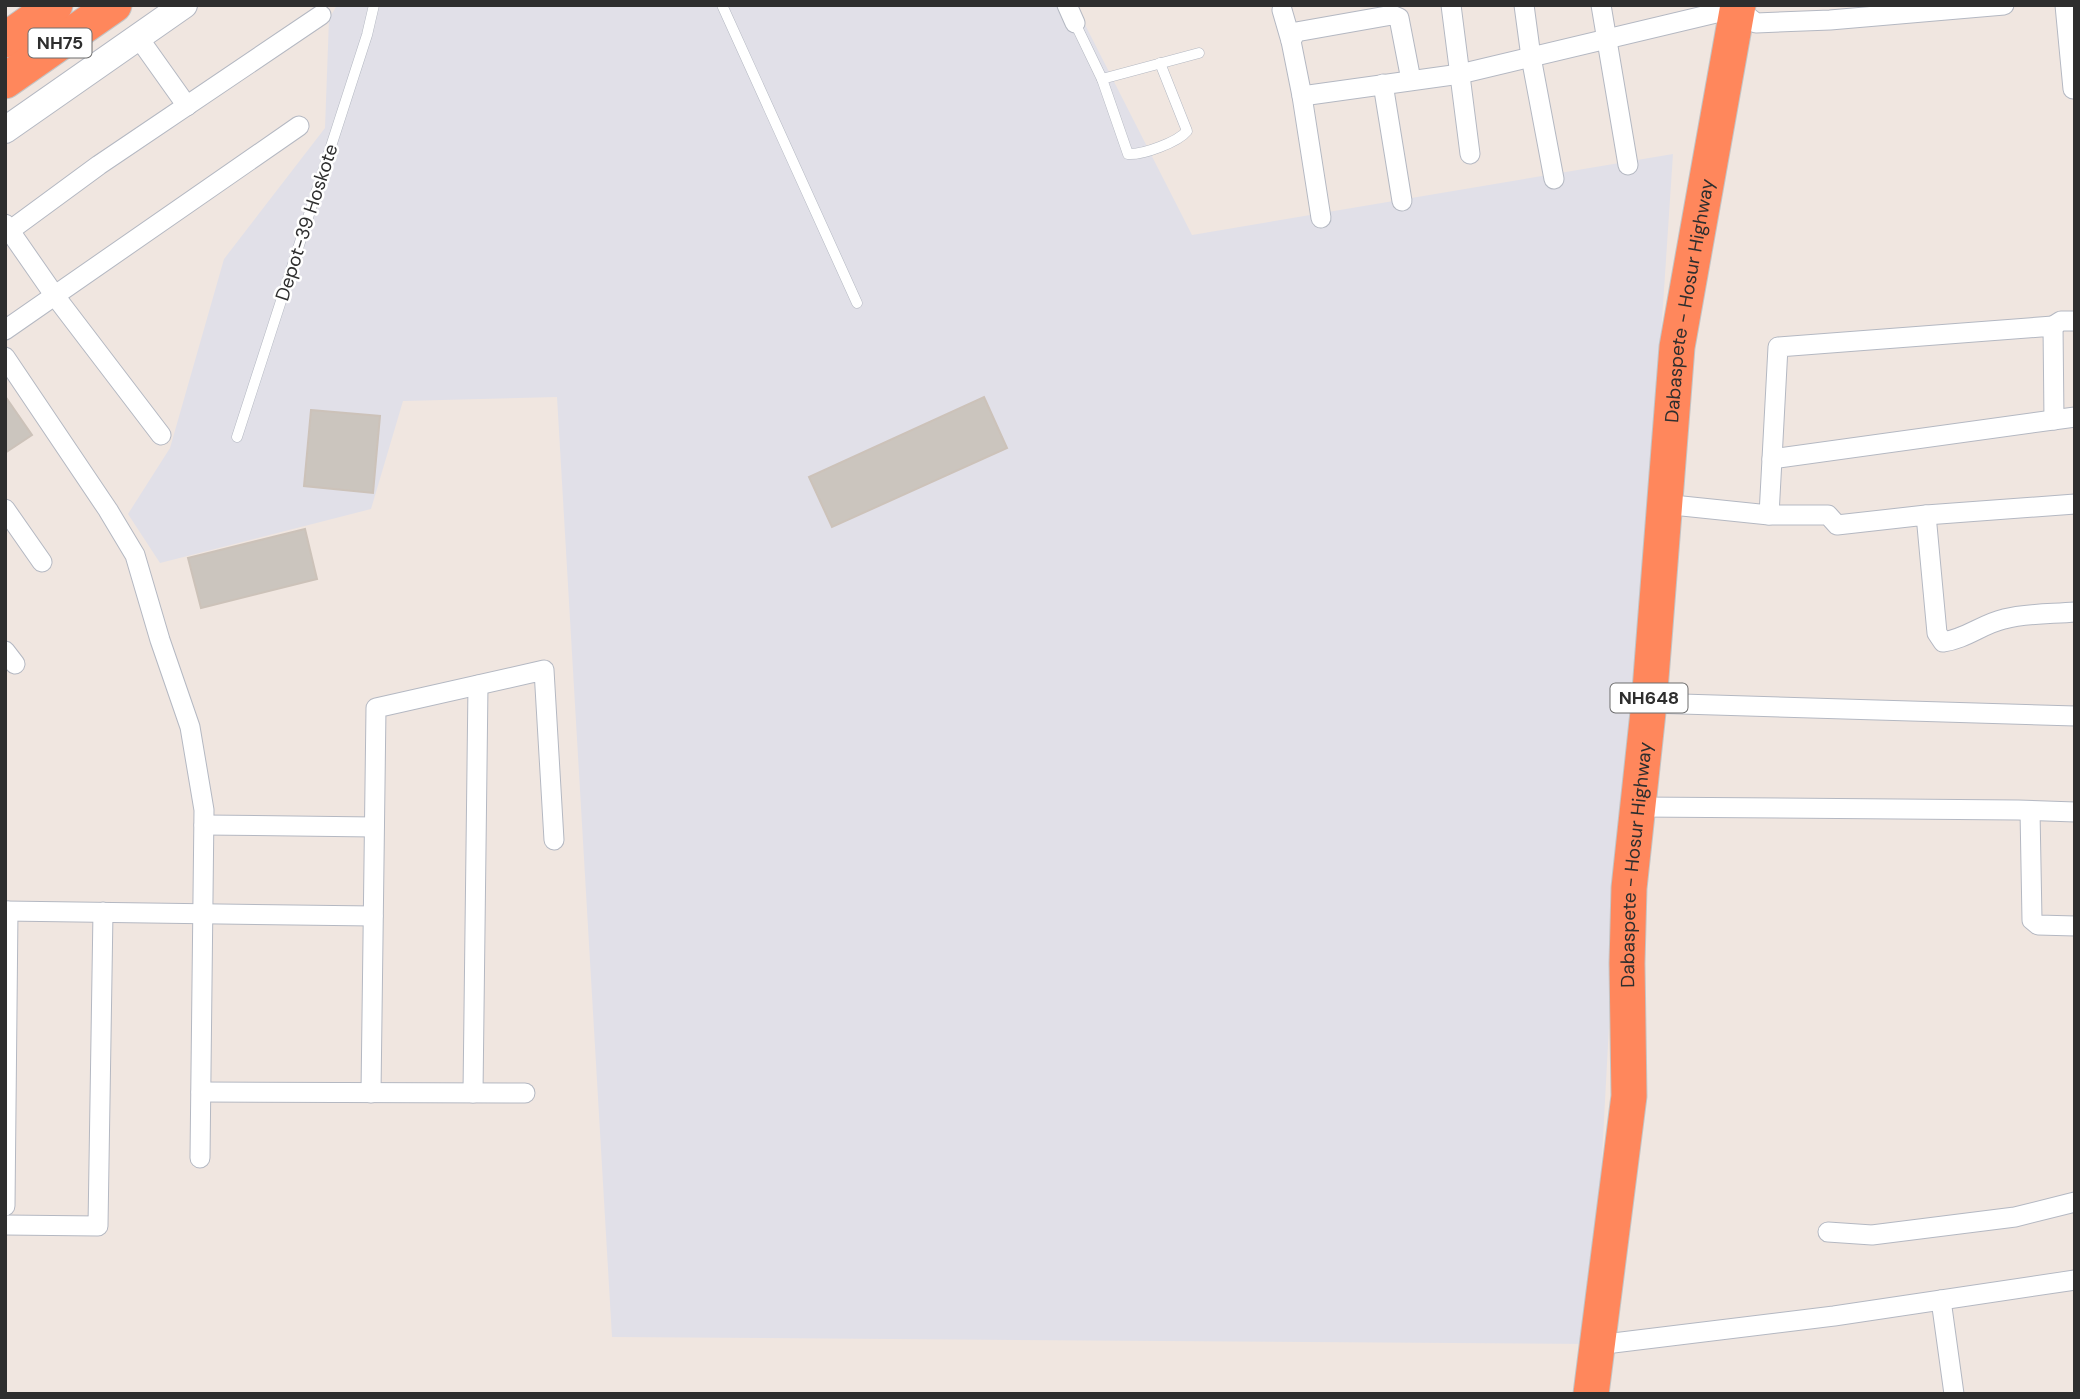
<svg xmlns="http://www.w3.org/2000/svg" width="2080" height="1399" viewBox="0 0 2080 1399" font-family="'DM Sans',sans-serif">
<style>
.industrial{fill:#e1e0e8}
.building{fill:#cbc5be;stroke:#ccc2b9;stroke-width:2}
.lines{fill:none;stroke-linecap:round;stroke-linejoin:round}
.lane-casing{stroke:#b4b8c2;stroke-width:11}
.street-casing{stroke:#b4b8c2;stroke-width:21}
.secondary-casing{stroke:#b4b8c2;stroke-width:28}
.highway-casing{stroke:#c4c4c4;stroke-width:37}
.lane{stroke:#fff;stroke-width:10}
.street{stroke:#fff;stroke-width:19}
.secondary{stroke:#fff;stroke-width:26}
.highway{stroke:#ff875c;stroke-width:35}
.labels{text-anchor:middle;stroke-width:5;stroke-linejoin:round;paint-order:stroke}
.shield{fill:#fff;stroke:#6d6d6d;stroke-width:2}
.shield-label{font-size:18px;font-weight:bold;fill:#2e2e2e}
.street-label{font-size:19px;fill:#2e2e2e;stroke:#fff}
</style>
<rect width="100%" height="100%" fill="#f0e6e0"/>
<polygon class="industrial" points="337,5 1075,5 1192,235 1673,154 1633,758 1618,858 1592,1344 612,1337 557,397 403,401 371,509 160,563 128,514 170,448 224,259 325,128 329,19"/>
<g class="building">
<polygon points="5,396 32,435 5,453"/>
<polygon points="984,397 1007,448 832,527 809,477"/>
<polygon points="311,410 380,416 373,493 304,486"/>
<polygon points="305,529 317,579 201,608 188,558"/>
</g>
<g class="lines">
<defs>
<g id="lane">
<polyline points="722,5 857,303"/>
<path d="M1075 23 1102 79 1128 154C1143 155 1178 142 1187 131L1160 63"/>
<polyline points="1102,79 1199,53"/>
<polyline points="237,437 367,35 374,5"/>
</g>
<g id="street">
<polyline points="1067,5 1075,23"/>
<polyline points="1451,5 1470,154"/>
<polyline points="1524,5 1531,57 1554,179"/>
<polyline points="1601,5 1628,165"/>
<polyline points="2065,5 2073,89 2075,89"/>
<polyline points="1282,10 1291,41"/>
<polyline points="138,37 187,106"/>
<polyline points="1383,84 1402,201"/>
<polyline points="1302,96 1460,74 1737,8 1756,23 1830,20 2004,5"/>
<polyline points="1321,218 1302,96 1291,41 1296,32 1392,15 1399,18 1411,80"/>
<polyline points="5,224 55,296 161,435"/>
<polyline points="5,234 99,165 321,15"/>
<polyline points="2053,326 2061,321 2075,321"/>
<polyline points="5,330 299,126"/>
<polyline points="5,357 108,510 135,555 160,640 190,727 204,810 200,1158"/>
<polyline points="1772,459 2075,417"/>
<polyline points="1663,504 1769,515 1778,347 2053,326 2054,420"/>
<polyline points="5,509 42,562"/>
<path d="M1769 515H1828L1837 525 1926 515 1937 633 1943 642C1966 639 1982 624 2004 619 2026 613 2052 614 2075 612"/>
<polyline points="1926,515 2075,504"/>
<polyline points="5,651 15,664"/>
<polyline points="1649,703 2075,716"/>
<polyline points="1638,807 2018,810 2075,812"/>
<polyline points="2030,811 2032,920 2038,925 2075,926"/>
<polyline points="204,825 374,827"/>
<polyline points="5,911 373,916"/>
<polyline points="201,1092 525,1093"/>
<polyline points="371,1093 376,708 544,670 554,840"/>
<polyline points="473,1093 478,685"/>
<polyline points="5,1206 8,911"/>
<polyline points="5,1225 98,1226 103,912"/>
<polyline points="1828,1232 1872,1235 2015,1217 2075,1202"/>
<polyline points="1941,1300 1954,1394"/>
<polyline points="1597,1345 1834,1316 2075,1280"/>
</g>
<polyline id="secondary" points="5,130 184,5"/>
<g id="highway">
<polyline points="5,40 55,5"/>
<polyline points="5,81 114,5"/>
<path id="s1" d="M1591 1394 1629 1096 1627 963 1629 888 1649 703 1677 347 1738 5"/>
</g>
</defs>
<use href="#lane" class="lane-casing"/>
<use href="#street" class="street-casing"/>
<use href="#secondary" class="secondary-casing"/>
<use href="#highway" class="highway-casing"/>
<use href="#lane" class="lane"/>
<use href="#street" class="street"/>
<use href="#secondary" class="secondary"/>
<use href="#highway" class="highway"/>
</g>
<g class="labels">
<g class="shield">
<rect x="28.5" y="28.5" width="63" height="29" rx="5"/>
<rect x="1610.5" y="683.5" width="77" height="29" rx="5"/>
</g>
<g class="shield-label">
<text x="60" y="49">NH75</text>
<text x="1649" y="704">NH648</text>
</g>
<g class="street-label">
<text transform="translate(306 222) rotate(-72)" y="7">Depot-39 Hoskote</text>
<text dy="7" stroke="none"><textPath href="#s1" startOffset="1099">Dabaspete - Hosur Highway</textPath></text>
<text dy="7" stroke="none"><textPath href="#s1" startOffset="532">Dabaspete - Hosur Highway</textPath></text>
</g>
</g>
<rect width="2080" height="1399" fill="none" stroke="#2e2e2e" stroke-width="14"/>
</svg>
